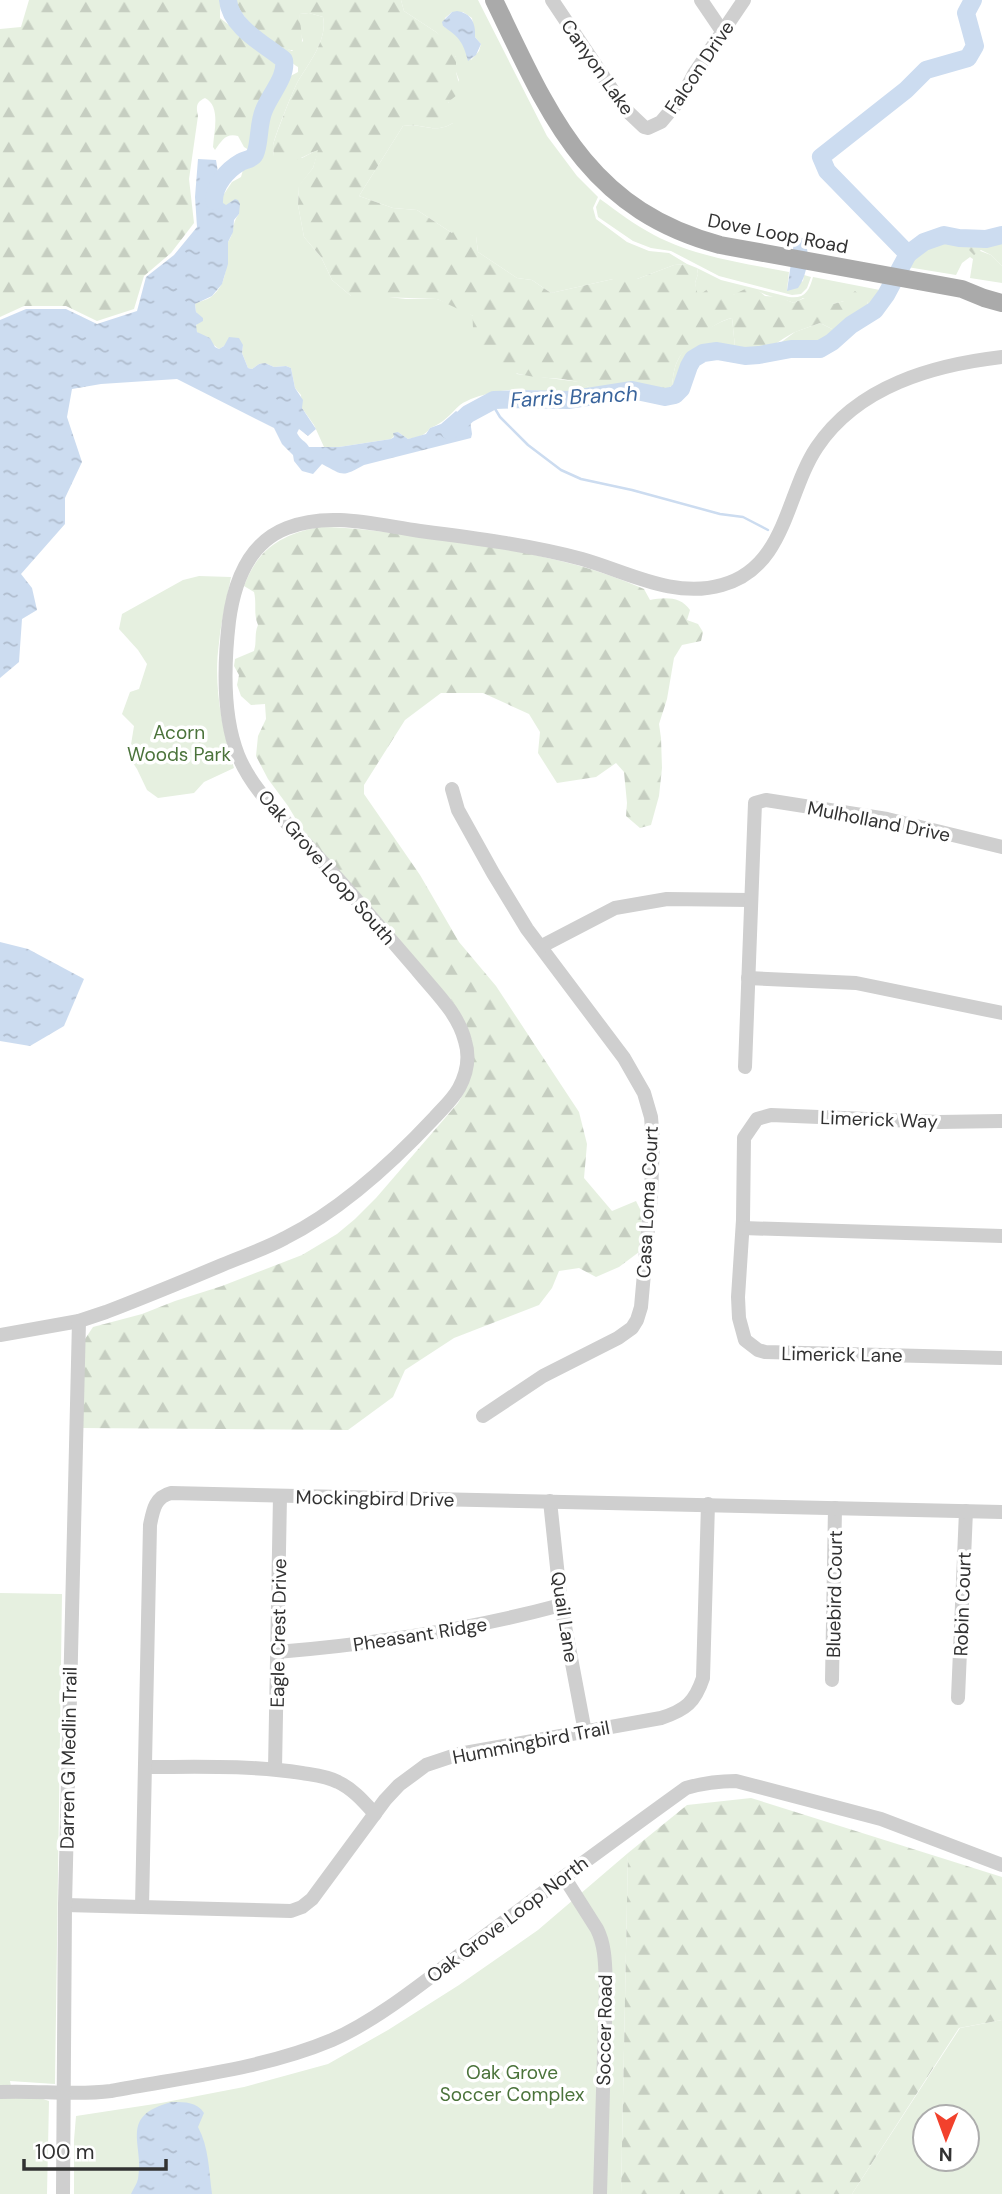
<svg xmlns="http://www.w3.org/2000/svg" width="1002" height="2194" viewBox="0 0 1002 2194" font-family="'DM Sans',sans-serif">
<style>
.green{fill:#e6f0e0;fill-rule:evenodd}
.forest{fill:url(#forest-firs)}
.water{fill:url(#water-ripples)}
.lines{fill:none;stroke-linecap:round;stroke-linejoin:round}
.stream{stroke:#ccdcf0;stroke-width:2.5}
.river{stroke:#ccdcf0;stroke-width:18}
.minor{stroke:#cfcfcf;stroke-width:14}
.major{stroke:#aaa;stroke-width:18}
.labels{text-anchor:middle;stroke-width:7;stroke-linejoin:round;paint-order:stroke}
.street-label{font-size:19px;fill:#323232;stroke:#fff}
.park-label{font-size:19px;fill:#4b733b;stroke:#fff}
.water-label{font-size:21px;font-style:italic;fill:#39649c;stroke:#fff}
</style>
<defs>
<pattern id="forest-firs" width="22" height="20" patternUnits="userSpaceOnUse" patternTransform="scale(1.75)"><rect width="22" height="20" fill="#e6f0e0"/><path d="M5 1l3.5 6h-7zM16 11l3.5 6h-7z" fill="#c6cec1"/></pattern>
<pattern id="water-ripples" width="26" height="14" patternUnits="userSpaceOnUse" patternTransform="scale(1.75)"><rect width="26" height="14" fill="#ccdcf0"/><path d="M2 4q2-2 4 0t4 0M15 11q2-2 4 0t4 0" fill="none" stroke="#b0bdce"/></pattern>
</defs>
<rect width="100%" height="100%" fill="#fff"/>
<g class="green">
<path d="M401 0H478L547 136 577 176 598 197 593 208 596 219 627 242 649 251 669 253 687 264 674 265 637 279H613L551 293 532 280 517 278 478 252 476 236 452 233 417 210 393 208 359 196 403 126C422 122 434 135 453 123L448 101 459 80 456 72V57L436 32 404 11ZM452 12H463L472 18 475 37 481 44 479 51 471 60 458 35 443 26 445 18Z"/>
<path d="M309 13 323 17C328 40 308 64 297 83 293 91 274 137 273 146 273 150 274 153 274 157L302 158 319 149 313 168 299 186 298 205 304 237 321 257 332 280 351 296 372 295 406 299H437L462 309 473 316 517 374 580 382 594 390C560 397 524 384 491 393 482 395 468 399 460 405 450 414 444 423 430 428 425 436 418 437 408 439L398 432 391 439 339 447H324L314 425 302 408 301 395 295 388 291 368 286 366 274 367 265 363 259 364 252 369 248 368 242 353 243 345 224 346 219 349 197 332 195 328 200 317 196 312 195 304C200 301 207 300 211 297 229 283 226 261 228 242 235 233 231 223 239 214L223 204 222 197 232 182 241 177 243 170C251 167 253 160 262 158L266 146 264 140 266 127 285 79 298 72V67C291 63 288 57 282 51 273 43 261 39 255 29L264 38 292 51 303 41 299 27 300 14Z"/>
<path d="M600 199C618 212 635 225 654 235 696 257 743 263 789 272L787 290 803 281 804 275 811 277 807 288 801 294 792 295 719 276 671 251 651 248 633 241 598 217 596 207Z"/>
<path d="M944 235 964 238V245L991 255 1002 266V283L970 278 973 259 970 257 962 263 956 275 901 266C910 248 925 239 944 235Z"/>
<path d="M697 268 721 280 789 297C805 299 809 291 813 277L885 291 869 310 867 301H844L833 304 803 298 794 303C782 298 768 298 757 290L733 295 697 297 695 283 698 274Z"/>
<path d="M732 318 735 347C685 341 693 355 672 390L661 391 672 386C673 377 674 366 679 358 688 341 713 323 732 318Z"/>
<path d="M820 323 838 332C823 350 812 344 792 345 783 345 773 348 764 349L776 346 795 332Z"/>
<path d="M199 576 231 577C227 599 221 621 219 643 213 685 222 728 234 768L204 782 194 793 158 798 147 790 137 769 129 757 134 726 122 714 130 692 139 689 147 664 138 650 119 629 122 614 183 580Z"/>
<polygon points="0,1593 62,1594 55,2084 10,2081 13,2097 34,2096 49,2101 47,2194 0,2194"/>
<polygon points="628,1853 621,2194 74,2194 74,2140 76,2116 161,2103 244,2087 328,2064 388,2030 459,1985 538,1930"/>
<path d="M1002 2020V2194H852L960 2028ZM925 2117H967V2159H925Z"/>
</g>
<g class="forest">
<path d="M29 0H220V18L278 64C277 76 264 92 259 105 252 120 252 135 249 150L244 147 238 136C225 133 222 141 215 150L213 147C214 131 221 106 205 98 196 102 196 107 198 116L189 179 194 223 171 253 144 276 134 309 97 321 66 306H24L0 317V29L21 27Z"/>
<path d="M235 0H401L404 11 436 32 449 45 456 57V72L461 92 448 102 455 110 453 123C434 135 423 122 403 126L359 196 393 208 417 210 452 233 461 225 469 226 476 236 478 252 517 278 532 280 551 293 613 279H637L674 265 687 264 697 268 698 274 695 283 698 296 716 283 727 287 733 295 745 289 758 290 765 296 779 297 794 303C809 295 820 293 833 304L844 301 855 291 867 301 869 310C860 319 848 321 838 332L820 323C812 326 802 329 793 333 768 347 767 355 735 347L732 318C716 321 687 344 679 358 674 366 673 377 672 386L661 391C650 385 636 382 624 385 615 386 608 391 598 390 590 389 585 384 578 382 559 377 538 379 519 374 491 367 470 346 473 316L437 299 351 296 332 280 321 257 304 237 298 205 299 185 313 168 318 150C301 157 293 166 274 157 274 153 273 150 273 146 274 138 293 91 297 83 308 64 328 40 323 17L309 13 300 14C299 27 305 38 300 50 275 54 244 22 235 0Z"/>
<polygon points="1002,235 1002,266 991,255 981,250 974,255 964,245 964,238 986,239"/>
<path d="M319 527C354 527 390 533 425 537 502 548 573 558 644 589L650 600C664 597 681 596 690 610L687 620 698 624 703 632 701 641 682 645 674 658 667 699 659 724 661 738 662 768 659 796 651 825 640 828 626 816 627 803 624 772 616 763 596 777 557 783 538 753 540 732 529 714 483 693H441L405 720 364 785V794L420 875 459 942 496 986 579 1112 587 1144 584 1178 612 1211 636 1201 642 1213 639 1252 619 1267 596 1277 579 1268 559 1271 552 1288 539 1305 454 1338 405 1370 393 1397 348 1430 81 1428 83 1342 93 1327 142 1314 175 1301 222 1286 302 1255 337 1234 355 1219 376 1198 458 1103 465 1091 470 1035 466 1024 452 1001 303 831 288 806 268 779 256 756 258 736 266 719 265 704 251 705 241 696 237 685 239 675 234 666 235 659 254 651C257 642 254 634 258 625 253 613 257 604 254 592L244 586C258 549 280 535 319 527Z"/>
<polygon points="751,1798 1002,1877 1002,2020 959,2028 852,2194 621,2194 628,1853 687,1805"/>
</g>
<g class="water">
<path d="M457 11C471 13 476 23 475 37L481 44 476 55 468 61C463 42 460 38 443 26L442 22 452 12Z"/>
<path d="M198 159 216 160 223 203 226 205 235 199 238 200 240 204 239 214 234 220 233 232 228 242V264L222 284 212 296 195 304 196 312 203 318V321L196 325 197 332 210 338 215 347 219 349 224 346 229 337 239 338 243 345 242 353 248 368 252 369 259 364 265 363 274 367 286 366 291 368 295 388 303 400 302 408 316 429 308 436 299 429 297 433C300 440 306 441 309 447H339L391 439 394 437 393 433 398 432 408 439 426 434 430 428 441 424 456 411 470 420 472 434 471 438 364 465C342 477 344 476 322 464L313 474 302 471 294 461 293 455 282 444 274 428 177 379 101 384 72 389 67 417 82 462 65 498V524L21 574 32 588 37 610 22 619 19 662 0 678V320L26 309H66L97 324 137 311 146 277 174 255 197 227 195 197Z"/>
<path d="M795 235 804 239C811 252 807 276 798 288L787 291Z"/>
<polygon points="0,942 28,949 84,979 64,1026 30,1046 0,1041"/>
<path d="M172 2102C186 2102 197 2102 204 2113L198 2127C209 2147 209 2172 212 2194H131C133 2189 137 2184 138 2179 145 2144 117 2116 172 2102Z"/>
</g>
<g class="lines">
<polyline class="stream" points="491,402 500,417 528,445 561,470 581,479 632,490 720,514 743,517 768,530"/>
<g class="river">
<path d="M214 201C214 185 227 170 241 162 246 159 252 160 255 154 260 144 258 123 264 110 270 94 287 77 284 60 266 45 230 27 228 0"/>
<polyline points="908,254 924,242 944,235 959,238 986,239 1002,235"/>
<polyline points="450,431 468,414 494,400 523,399 568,400 632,390 665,397 675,395 681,389 689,366 693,359 703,353 717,351 745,356 759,355 791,349 820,349 832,342 851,325 875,310 886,295 908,254 827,171 821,157 906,90 926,70 968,58 975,46 966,13 973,0"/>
</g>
<g class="minor">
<polyline points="552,0 625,109 644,127 648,128 661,122 682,97 694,74 744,0"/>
<polyline points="701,0 722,31"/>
<polyline points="452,789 458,810 493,873 527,929 624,1058 644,1093 651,1117 653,1141 651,1195 641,1307 637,1320 632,1328 618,1338 543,1376 483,1416"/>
<polyline points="542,946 615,908 667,899 750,900"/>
<polyline points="748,978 856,983 1002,1013"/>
<polyline points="745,1067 755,803 766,800 887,819 1002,847"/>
<polyline points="1002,1121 939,1122 771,1115 757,1119 744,1138 743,1220 738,1297 739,1318 745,1340 758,1350 765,1352 1002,1358"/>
<polyline points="743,1228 1002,1236"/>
<path d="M0 1335 79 1321 106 1312C145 1297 184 1281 222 1265 243 1256 265 1249 285 1238 341 1210 392 1163 435 1117 443 1108 453 1099 459 1088 467 1073 470 1057 465 1041 458 1013 435 992 417 970 398 948 379 926 360 904 339 879 317 856 295 832 274 809 250 785 238 755 222 715 224 664 229 621 234 583 248 543 287 528 329 511 377 525 420 531 475 538 529 545 582 559 628 572 674 599 722 585 786 568 786 493 817 447 858 386 933 365 1002 357"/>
<polyline points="550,1501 561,1605 585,1732"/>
<path d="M277 1652C373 1644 468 1630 561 1605"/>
<polyline points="832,1680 835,1508"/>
<polyline points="958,1698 966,1511"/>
<path d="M146 1767C198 1767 250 1765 302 1773 314 1775 327 1776 338 1782 353 1789 364 1802 375 1814"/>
<polyline points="275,1769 280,1496"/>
<path d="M564 1877 597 1929C606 1947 605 1967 606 1987L600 2194"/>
<path d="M65 1905 291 1911 302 1907 312 1899 385 1800 399 1785 426 1765 459 1754 661 1718C686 1710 695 1702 703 1678L708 1504"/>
<path d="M142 1907 150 1525C153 1510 155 1497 171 1493L1002 1512"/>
<path d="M0 2092C37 2090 74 2096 111 2091 185 2077 263 2069 332 2040 380 2019 431 1976 473 1945 543 1892 614 1840 686 1788 703 1783 718 1781 736 1781L881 1819 1002 1865"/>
<polyline points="63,2194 65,1905 79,1321"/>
</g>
<path class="major" d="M494 0C549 114 586 209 720 245L962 289 984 298 1002 303"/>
</g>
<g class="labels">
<g class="street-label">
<text transform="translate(598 67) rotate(55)" y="7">Canyon Lake</text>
<text transform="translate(699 67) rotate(-56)" y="7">Falcon Drive</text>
<text transform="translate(778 233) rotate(11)" y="7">Dove Loop Road</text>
<text transform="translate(879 821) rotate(11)" y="7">Mulholland Drive</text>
<text transform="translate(327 867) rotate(49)" y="7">Oak Grove Loop South</text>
<text transform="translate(879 1119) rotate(2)" y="7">Limerick Way</text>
<text transform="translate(647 1202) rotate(-87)" y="7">Casa Loma Court</text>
<text transform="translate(842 1354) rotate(1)" y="7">Limerick Lane</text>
<text transform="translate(375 1498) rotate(1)" y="7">Mockingbird Drive</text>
<text transform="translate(834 1594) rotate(-89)" y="7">Bluebird Court</text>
<text transform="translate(962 1604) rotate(-88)" y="7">Robin Court</text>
<text transform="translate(565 1617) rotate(81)" y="7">Quail Lane</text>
<text transform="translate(278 1633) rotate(-89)" y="7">Eagle Crest Drive</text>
<text transform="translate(420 1634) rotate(-9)" y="7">Pheasant Ridge</text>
<text transform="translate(531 1742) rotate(-11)" y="7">Hummingbird Trail</text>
<text transform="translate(68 1758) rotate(-89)" y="7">Darren G Medlin Trail</text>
<text transform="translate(507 1919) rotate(-37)" y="7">Oak Grove Loop North</text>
<text transform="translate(604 2030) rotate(-89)" y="7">Soccer Road</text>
</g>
<g class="park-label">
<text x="179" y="739">Acorn<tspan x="179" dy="22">Woods Park</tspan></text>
<text x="512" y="2079">Oak Grove<tspan x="512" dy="22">Soccer Complex</tspan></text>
</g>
<g class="water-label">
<text transform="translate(574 397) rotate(-3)" y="7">Farris Branch</text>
</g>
</g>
<g transform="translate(946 2138) rotate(181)"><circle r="33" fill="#ffffff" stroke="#adadad" stroke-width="2"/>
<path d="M0-5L12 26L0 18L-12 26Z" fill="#f2412c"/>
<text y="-10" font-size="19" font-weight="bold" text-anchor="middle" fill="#323232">N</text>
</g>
<path d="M24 2159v10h142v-10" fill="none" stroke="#323232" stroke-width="3.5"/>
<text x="35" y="2159" font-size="21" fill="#323232" stroke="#ffffff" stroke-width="5" paint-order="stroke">100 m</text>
</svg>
